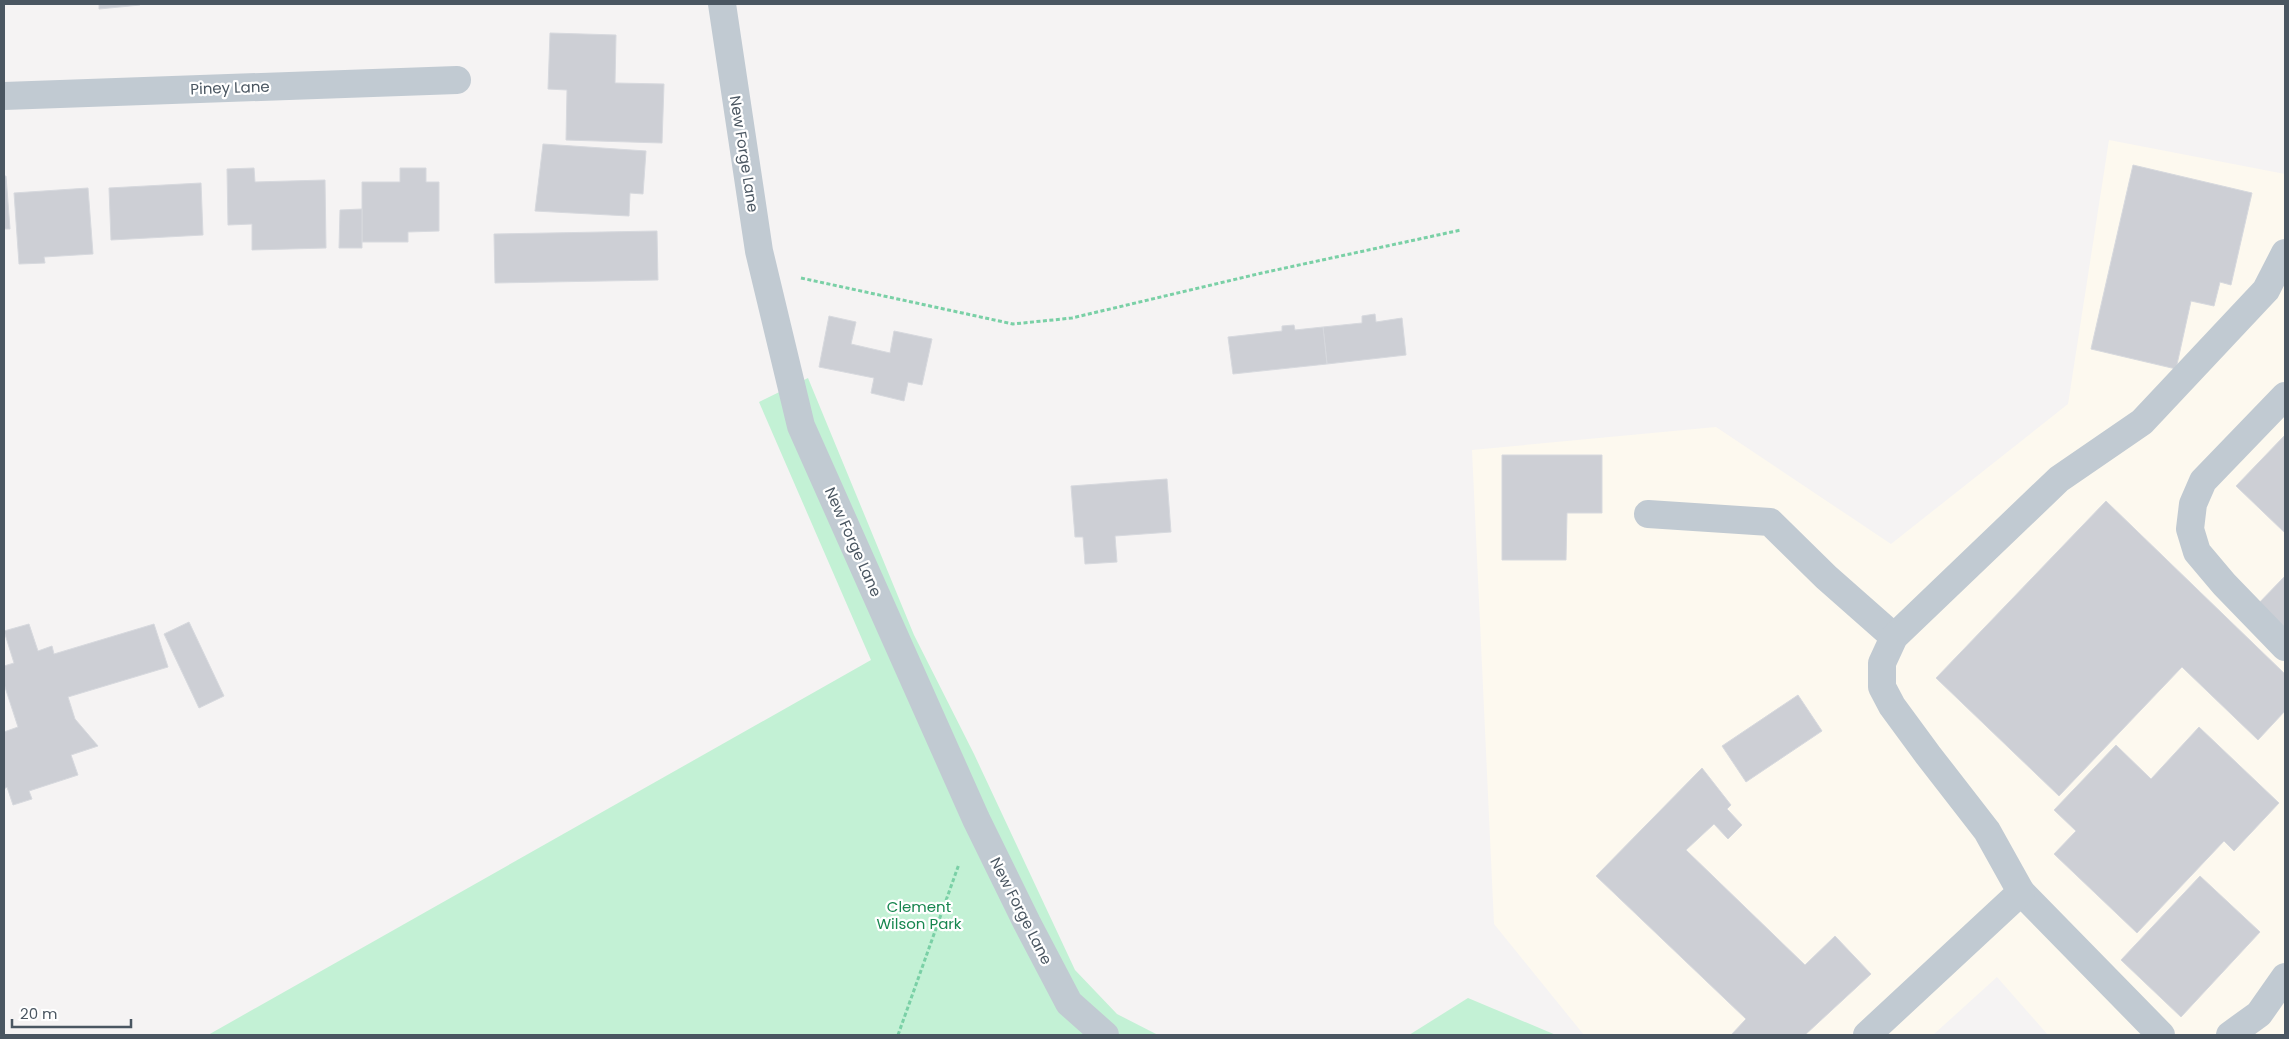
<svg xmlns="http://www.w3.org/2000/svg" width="2289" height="1039" viewBox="0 0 2289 1039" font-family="Poppins,sans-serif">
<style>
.commercial{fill:#fdf9ef}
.green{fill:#c3f1d5}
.building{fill:#cdcfd5;stroke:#d7d9de}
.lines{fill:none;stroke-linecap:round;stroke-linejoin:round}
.path{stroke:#7ad0a6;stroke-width:3;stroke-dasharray:4 2.5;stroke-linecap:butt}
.minor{stroke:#c1cad2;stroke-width:28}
.labels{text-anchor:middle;stroke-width:4.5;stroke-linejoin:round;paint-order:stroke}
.street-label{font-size:15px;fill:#4a5661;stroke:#fff}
.park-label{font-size:15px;fill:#17864f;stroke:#fff}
</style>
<rect width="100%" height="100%" fill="#f5f3f3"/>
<polygon class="commercial" points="2109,140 2285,174 2285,1035 2048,1035 1997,977 1933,1035 1584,1035 1494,924 1472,450 1716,427 1891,544 2068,404"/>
<g class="green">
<polygon points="808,378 914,635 974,754 1075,970 1117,1014 1158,1035 208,1035 871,660 759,402"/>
<polygon points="1468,998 1556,1035 1409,1035"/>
</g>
<g class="building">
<polygon points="99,4 140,4 140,5 99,9"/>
<polygon points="550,33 616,35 615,83 664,84 662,143 566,140 567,90 548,89"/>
<polygon points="543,144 646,151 643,194 630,193 629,216 535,211"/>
<polygon points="2133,165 2252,193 2231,285 2220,282 2214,306 2191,301 2176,369 2091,349"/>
<polygon points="254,168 255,182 325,180 326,248 252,250 252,224 228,225 227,169"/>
<polygon points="400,168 426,168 426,182 439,182 439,231 408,232 408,242 362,242 362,182 400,182"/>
<polygon points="4,176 6,176 10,229 4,229"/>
<polygon points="201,183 203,235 111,240 109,188"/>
<polygon points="88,188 93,254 44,257 45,263 19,264 14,193"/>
<polygon points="362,209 362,248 339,248 340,210"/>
<polygon points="657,231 658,280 495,283 494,234"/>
<polygon points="1375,314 1376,322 1402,318 1406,355 1327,364 1323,327 1362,323 1362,316"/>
<polygon points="829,316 856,322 851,344 890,353 894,331 932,339 922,385 908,382 904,401 871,393 874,378 819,367"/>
<polygon points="1294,325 1295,330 1323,327 1327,364 1233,374 1228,337 1282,331 1282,326"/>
<polygon points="2285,435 2285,533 2236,486"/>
<polygon points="1502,455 1602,455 1602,513 1567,513 1566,560 1502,560"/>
<polygon points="1167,479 1171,532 1115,536 1117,562 1085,564 1083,537 1075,537 1071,486"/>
<polygon points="2106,501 2285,674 2285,711 2258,740 2182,667 2059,796 1936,678"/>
<polygon points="2285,576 2285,634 2256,606"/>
<polygon points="189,622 224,696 199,708 164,634"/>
<polygon points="29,624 38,651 52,646 54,654 154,624 168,667 68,697 75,719 98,746 71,755 78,775 29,791 32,799 13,805 7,787 4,789 4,732 18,727 4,684 4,666 14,663 4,631"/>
<polygon points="1798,695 1822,731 1746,782 1722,746"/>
<polygon points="2199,727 2279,803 2234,851 2224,841 2137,933 2054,854 2076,831 2054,810 2116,745 2151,779"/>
<polygon points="1702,768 1731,805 1727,809 1742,825 1728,839 1714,824 1686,850 1805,965 1835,936 1871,974 1805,1035 1731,1035 1746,1019 1596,876"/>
<polygon points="2200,876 2260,932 2181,1017 2121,960"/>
</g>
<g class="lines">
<g class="path">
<polyline points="801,278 1013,324 1072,318 1262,273 1461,230"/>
<polyline points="898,1035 959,864"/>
</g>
<g class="minor">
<polyline points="722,4 759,251 801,426 976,819 1027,923 1069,1003 1105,1035"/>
<polyline points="4,96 457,80"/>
<polyline points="2285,396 2203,481 2193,504 2190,529 2197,552 2224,584 2285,647"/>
<polyline points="1648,514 1770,522 1826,577 1894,637"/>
<polyline points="2021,892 2161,1035"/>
<polyline points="1867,1035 2021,892 1987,831 1928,755 1892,706 1882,687 1882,663 1894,637 2059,479 2142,422 2266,290 2285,253"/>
<polyline points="2230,1035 2259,1014 2285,977"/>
</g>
</g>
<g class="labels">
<g class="street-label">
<text transform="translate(230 88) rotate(-2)" y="5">Piney Lane</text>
<text transform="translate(744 154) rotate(81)" y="5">New Forge Lane</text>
<text transform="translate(853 542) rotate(66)" y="5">New Forge Lane</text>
<text transform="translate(1021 911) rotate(63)" y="5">New Forge Lane</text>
</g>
<g class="park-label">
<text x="919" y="912">Clement<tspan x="919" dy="17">Wilson Park</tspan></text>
</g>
</g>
<rect width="2289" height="1039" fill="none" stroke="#4a5661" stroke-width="10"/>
<path d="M12 1019v8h119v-8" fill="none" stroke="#4a5661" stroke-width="2.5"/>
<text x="20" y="1019" font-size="15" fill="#4a5661" stroke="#ffffff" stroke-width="4" paint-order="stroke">20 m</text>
</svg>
